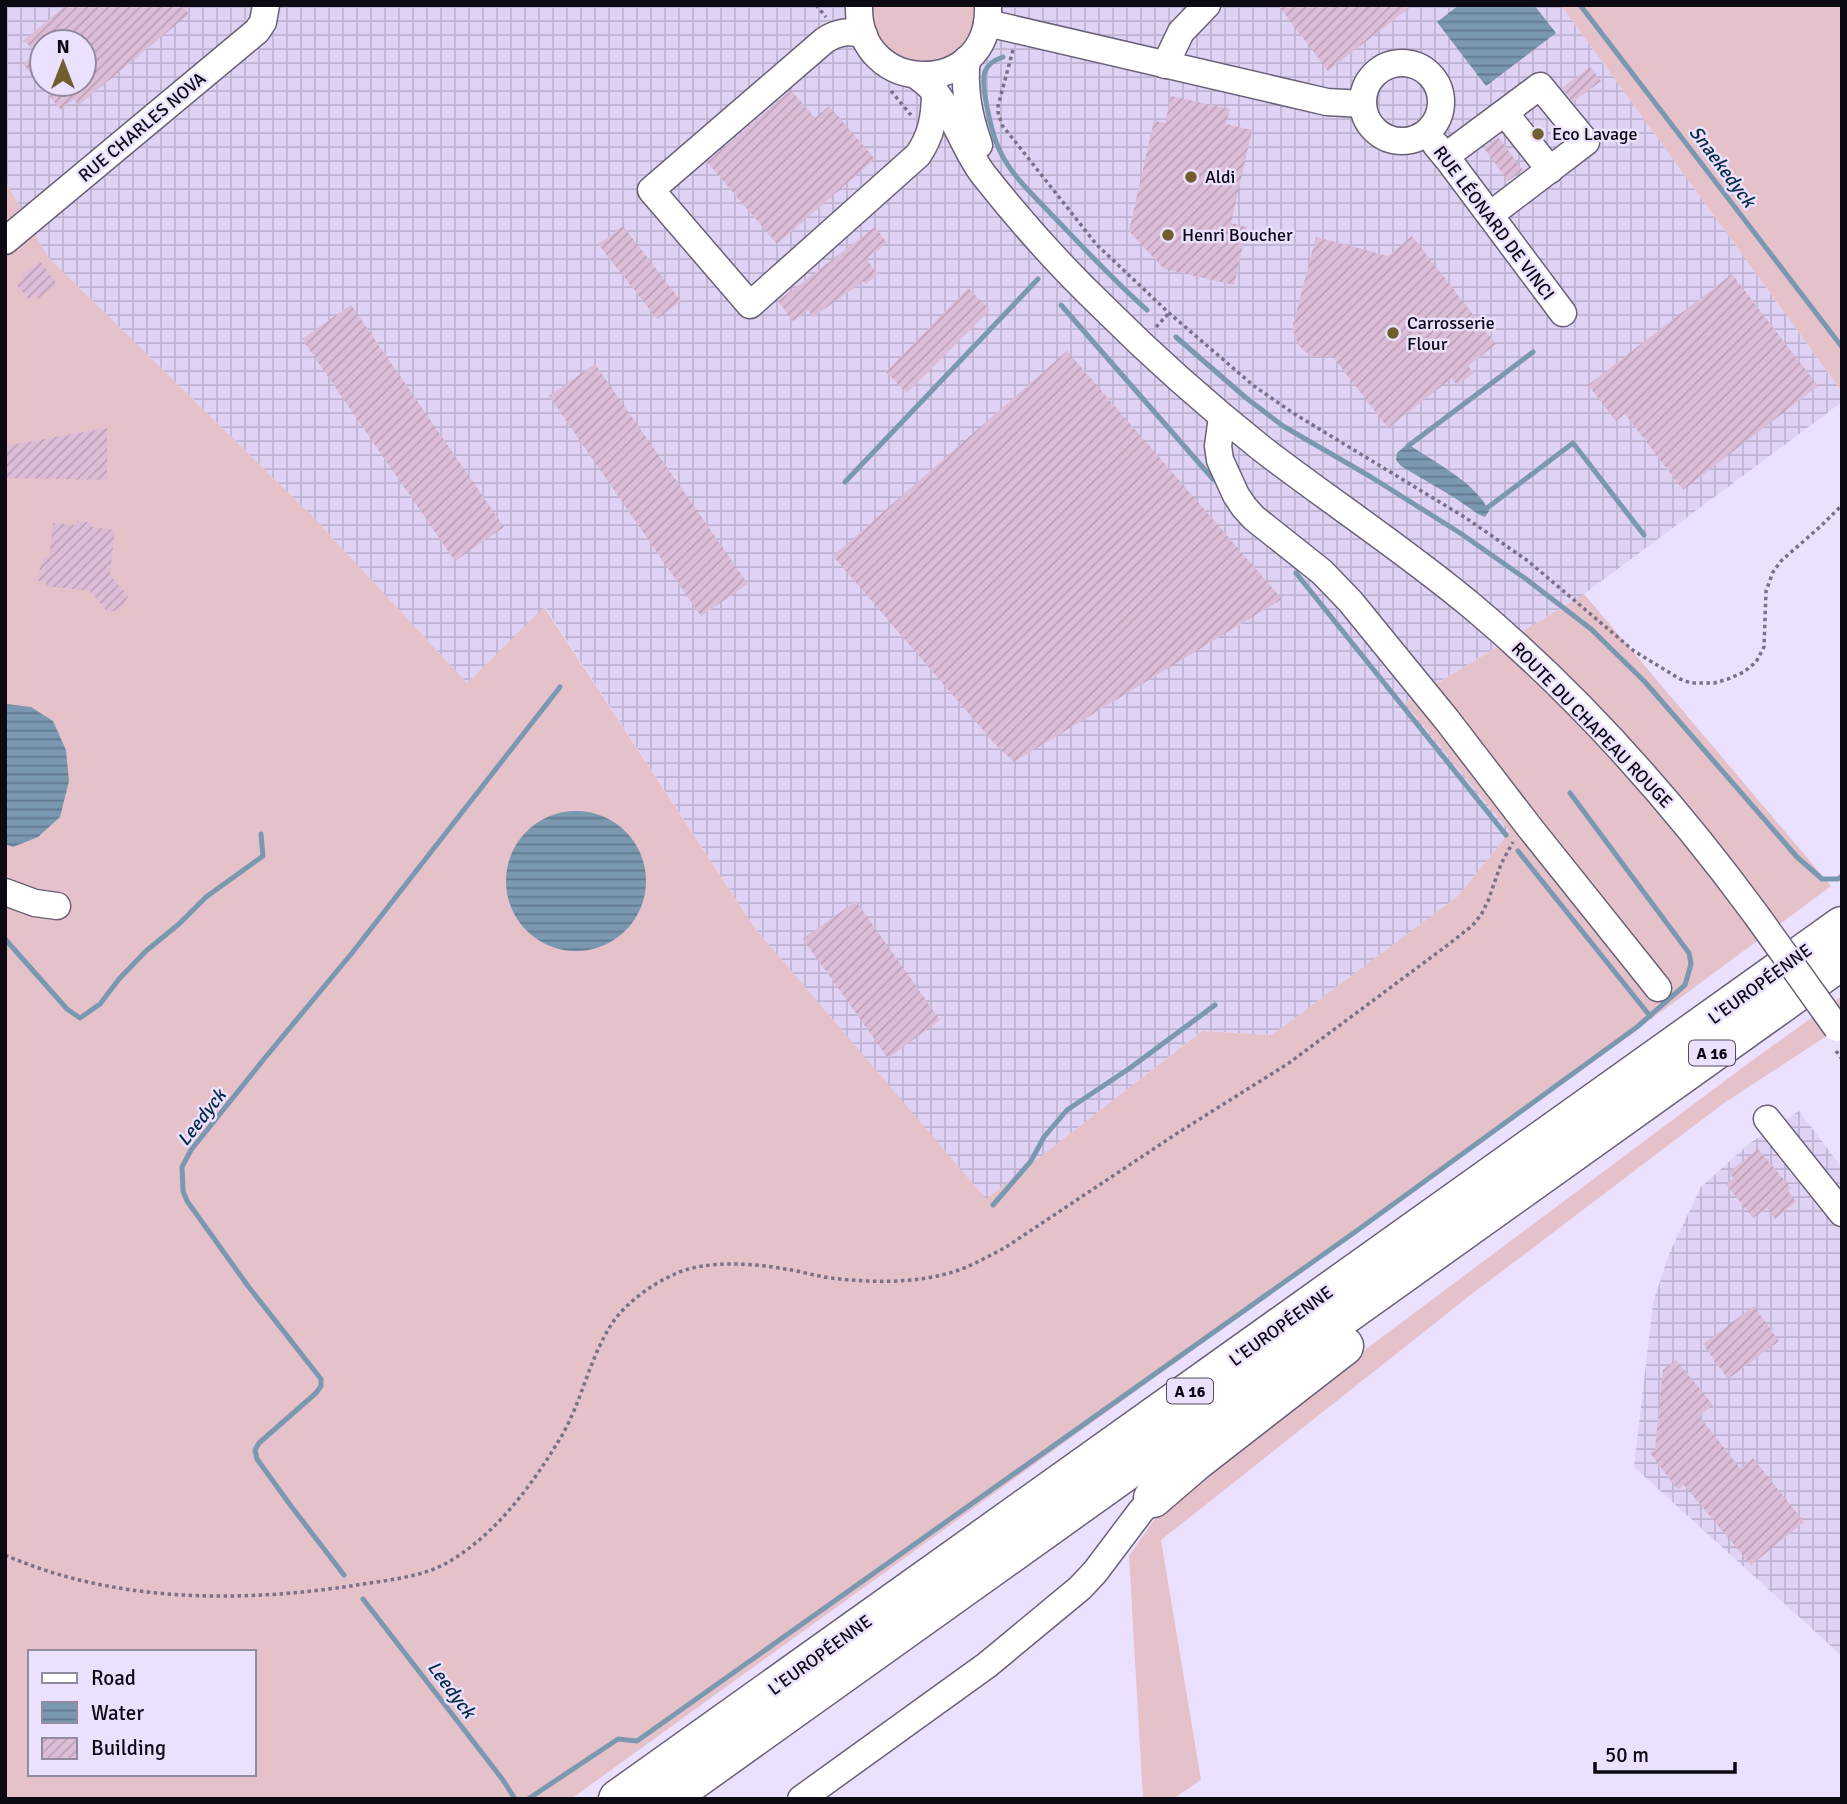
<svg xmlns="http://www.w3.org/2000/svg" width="1847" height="1804" viewBox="0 0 1847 1804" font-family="Signika,sans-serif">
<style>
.industrial{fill:url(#industrial-grid);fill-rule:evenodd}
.grass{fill:#e5c1ca;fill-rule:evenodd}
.water{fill:url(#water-rules)}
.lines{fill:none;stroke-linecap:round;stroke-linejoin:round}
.stream{stroke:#7a98b0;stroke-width:5}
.building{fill:url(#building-hatch);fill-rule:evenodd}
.minor-casing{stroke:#6a6179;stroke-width:29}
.highway-casing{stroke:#6a6179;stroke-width:41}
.path{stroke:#797185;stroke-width:3.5;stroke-dasharray:3.5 3.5;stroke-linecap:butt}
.minor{stroke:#fff;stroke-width:26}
.highway{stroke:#fff;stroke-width:38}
.minor-bridge-casing{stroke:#6a6179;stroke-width:29;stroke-linecap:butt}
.minor-bridge{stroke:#fff;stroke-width:26}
.poi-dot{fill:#705e2c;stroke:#ebe0fd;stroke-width:2.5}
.labels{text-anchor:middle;stroke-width:5;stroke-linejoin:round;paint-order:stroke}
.shield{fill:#ebe0fd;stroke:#504a59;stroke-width:2}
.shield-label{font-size:16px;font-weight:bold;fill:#0d0913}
.street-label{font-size:18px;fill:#0d0913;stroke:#ebe0fd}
.poi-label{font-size:18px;fill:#0d0913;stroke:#ebe0fd;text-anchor:start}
.water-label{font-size:19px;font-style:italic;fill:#042b46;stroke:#ebe0fd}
</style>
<defs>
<pattern id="industrial-grid" width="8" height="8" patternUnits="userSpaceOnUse" patternTransform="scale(1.75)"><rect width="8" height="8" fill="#dfd2f5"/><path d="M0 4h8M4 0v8" fill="none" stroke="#beb3d1"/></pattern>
<pattern id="water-rules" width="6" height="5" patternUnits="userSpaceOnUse" patternTransform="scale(1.75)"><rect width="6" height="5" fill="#7a98b0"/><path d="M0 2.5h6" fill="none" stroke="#627a8e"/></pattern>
<pattern id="building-hatch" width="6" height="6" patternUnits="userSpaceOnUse" patternTransform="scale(1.75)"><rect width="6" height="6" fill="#dcbdd7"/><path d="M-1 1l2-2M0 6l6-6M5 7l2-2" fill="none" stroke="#bca1b8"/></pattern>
</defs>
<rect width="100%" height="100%" fill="#ebe0fd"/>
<g class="industrial">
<path d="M5 5H1561L1842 392V402L1584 594 1406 702 1510 832 1458 896 1272 1035 1201 1031 986 1200 754 927 545 607 467 683 314 518 48 257 5 180ZM42 42H84V84H42Z"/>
<polygon points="1799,1111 1842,1168 1842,1656 1634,1467 1653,1303 1669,1254 1701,1187 1750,1143"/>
</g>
<g class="grass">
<polygon points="870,5 977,5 977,22 963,48 948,59 919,65 891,54 873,30"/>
<polygon points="1561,5 1842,5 1842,392"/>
<path d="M5 180 48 257 314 518 467 683 544 607 754 927 986 1199 1202 1031 1272 1035 1458 896 1510 832 1405 703 1584 594 1831 886 1687 993 571 1799H5ZM30 1652H254V1774H30Z"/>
<polygon points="1842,996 1842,1026 1724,1103 1473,1293 1161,1540 1201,1780 1173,1799 1143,1799 1129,1556 1163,1507 1212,1464 1757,1057"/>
</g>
<g class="water">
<polygon points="1459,5 1534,5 1556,33 1486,86 1437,22"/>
<path d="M1405 446H1411C1436 463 1476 483 1489 511L1485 517 1478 514 1455 498 1401 466 1396 460 1397 453Z"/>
<polygon points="6,704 31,707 53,721 66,750 69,781 60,817 38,837 13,847 5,844"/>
<circle cx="576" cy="881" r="70"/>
</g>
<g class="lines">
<g class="stream">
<polyline points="1580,5 1842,347"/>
<path d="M1003 57C982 64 982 76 985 96 988 114 992 136 1001 153 1012 176 1034 196 1052 215 1083 247 1113 280 1147 310"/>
<polyline points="1061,305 1213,479"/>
<polyline points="1176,337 1245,397 1283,426 1371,477 1460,533 1526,579 1591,629 1645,682 1797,857 1822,879 1838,879 1842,876"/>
<polyline points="1408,446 1533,352"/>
<polyline points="845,482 1038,279"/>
<polyline points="1487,508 1573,443 1644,535"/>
<polyline points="1296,573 1506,835"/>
<polyline points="1518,851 1650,1016"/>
<polyline points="5,939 67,1009 80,1018 100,1004 119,979 146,951 179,924 206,897 263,856 261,834"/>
<polyline points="993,1205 1031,1161 1044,1137 1067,1110 1130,1068 1215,1005"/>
<polyline points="344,1575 291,1506 257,1459 255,1450 259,1443 316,1393 321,1386 321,1379 248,1286 187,1201 183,1191 182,1167 191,1150 264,1059 352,953 560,687"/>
<polyline points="363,1599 503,1780 515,1799"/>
<polyline points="528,1799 618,1739 637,1741 1355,1232 1637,1027 1685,985 1691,964 1689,953 1570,793"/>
</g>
</g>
<g class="building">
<path d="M66 5H182L189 14 79 105 74 99 61 110 23 64 36 54 26 42H22ZM42 42H84V84H42Z"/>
<polygon points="1278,5 1413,5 1328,71"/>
<polygon points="1590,67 1601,81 1573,102 1562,88"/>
<polygon points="791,90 815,118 829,106 875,159 777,244 707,162"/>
<polygon points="1171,96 1230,109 1226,124 1252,130 1231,223 1247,227 1234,285 1164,269 1129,231 1154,121 1165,123"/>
<polygon points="1498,137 1523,170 1508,181 1484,148"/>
<polygon points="623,226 681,301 657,319 598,244"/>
<polygon points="875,227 887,243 866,259 878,274 866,284 864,281 813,317 808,310 793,321 778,301"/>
<polygon points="1412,236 1496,344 1468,366 1474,373 1457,385 1452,378 1388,428 1333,357 1318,357 1313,356 1304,351 1299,345 1294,336 1293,325 1316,237 1388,256"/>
<polygon points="40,261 57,284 38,299 35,294 28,299 17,285 24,280 21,276"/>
<polygon points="1732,274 1818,386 1683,490 1625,414 1616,421 1588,385"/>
<polygon points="968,288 990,310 907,393 886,372"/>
<polygon points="351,305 504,527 455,561 302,339"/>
<polygon points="1067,351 1282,599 1014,762 994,743 833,556"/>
<polygon points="595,364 748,584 701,616 549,396"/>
<polygon points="107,428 107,480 5,478 5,446"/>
<polygon points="77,521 92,523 92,527 115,530 110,575 128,596 124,604 117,610 108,612 90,591 46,586 46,582 38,581 41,563 43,563 43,557 49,558 53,523 77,525"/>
<polygon points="856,901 940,1020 888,1058 803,939"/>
<polygon points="1758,1149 1791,1188 1788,1191 1796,1202 1775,1219 1767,1208 1753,1218 1726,1184 1733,1178 1729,1172"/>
<polygon points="1754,1306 1779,1341 1728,1379 1703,1344"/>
<polygon points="1676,1360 1713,1405 1699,1416 1740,1468 1753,1458 1804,1522 1751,1565 1684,1485 1678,1490 1650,1453 1655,1449 1663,1370"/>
</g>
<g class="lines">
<defs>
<g id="minor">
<path d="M859 5C856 98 991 98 988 7"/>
<polyline points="987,23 1327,102 1363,104"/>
<path d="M864 35C849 30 838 32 825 40L651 190 750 305 918 155C932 135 935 115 935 91"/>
<path d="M967 59C963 88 969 117 979 145"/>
<circle cx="1402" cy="102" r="39"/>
<polyline points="1165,65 1181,32 1207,5"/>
<path d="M917 76C951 98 959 142 983 174 1020 221 1061 267 1104 308 1154 358 1206 404 1261 448 1331 502 1405 550 1473 607 1580 697 1674 803 1757 916"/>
<polyline points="1505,113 1550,170"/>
<polyline points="1436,145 1450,162 1563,313"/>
<polyline points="1446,156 1540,86 1586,142 1490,215"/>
<polyline points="5,241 257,31 263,22 266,5"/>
<polyline points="1222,417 1218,446 1220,460 1236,495 1244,507 1254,518 1322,572 1350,601 1447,720 1530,828 1658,988"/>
<polyline points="5,892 35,903 57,906"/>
<polyline points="1767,1119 1842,1213"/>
<polyline points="801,1799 987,1665 1080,1588 1095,1572 1141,1511 1153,1498"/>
</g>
<g id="highway">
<polyline points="1153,1498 1196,1461 1344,1346"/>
<polyline points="618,1799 1842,926"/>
<polyline points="667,1799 1842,960"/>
</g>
</defs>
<use href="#minor" class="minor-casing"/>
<use href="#highway" class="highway-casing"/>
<g class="path">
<polyline points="816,5 826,17"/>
<polyline points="1013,50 998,106 998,112 1002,125 1096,244 1169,313 1254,386 1293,413 1466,518 1528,561 1634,651 1680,679 1691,683 1714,683 1728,679 1744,672 1756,662 1764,647 1766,591 1773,572 1781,561 1822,525 1842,505"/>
<polyline points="891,91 911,115"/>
<polyline points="1156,327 1169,313"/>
<polyline points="1836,1051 1842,1059"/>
<path d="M5 1555C115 1603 241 1603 357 1585 386 1580 417 1578 443 1565 492 1539 530 1488 558 1442 581 1406 588 1361 611 1325 625 1303 652 1284 675 1274 705 1260 752 1263 785 1269 800 1271 815 1276 831 1278 873 1283 918 1284 959 1270 975 1264 991 1255 1006 1247L1176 1134 1289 1063 1445 947 1472 926 1481 915 1488 901 1501 864 1513 842"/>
</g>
<use href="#minor" class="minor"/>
<use href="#highway" class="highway"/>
<defs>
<polyline id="minor-bridge" points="1757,916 1837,1028"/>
</defs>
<use href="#minor-bridge" class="minor-bridge-casing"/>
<use href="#minor-bridge" class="minor-bridge"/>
</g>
<g class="poi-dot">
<circle cx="1538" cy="134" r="7"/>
<circle cx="1191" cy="177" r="7"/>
<circle cx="1168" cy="235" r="7"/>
<circle cx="1393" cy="333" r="7"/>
</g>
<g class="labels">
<g class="shield">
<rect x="1689" y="1040.5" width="46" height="25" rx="5"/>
<rect x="1167" y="1378.5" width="46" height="25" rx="5"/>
</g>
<g class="shield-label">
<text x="1712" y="1059">A 16</text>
<text x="1190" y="1397">A 16</text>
</g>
<g class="street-label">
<text transform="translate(142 127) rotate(-40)" y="6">RUE CHARLES NOVA</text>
<text transform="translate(1494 223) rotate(53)" y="6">RUE LÉONARD DE VINCI</text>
<text transform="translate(1592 725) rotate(46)" y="6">ROUTE DU CHAPEAU ROUGE</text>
<text transform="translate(1760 984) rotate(-36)" y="6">L'EUROPÉENNE</text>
<text transform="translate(1281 1326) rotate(-36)" y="6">L'EUROPÉENNE</text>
<text transform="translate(820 1655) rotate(-36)" y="6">L'EUROPÉENNE</text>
</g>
<g class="poi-label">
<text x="1552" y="140">Eco Lavage</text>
<text x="1205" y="183">Aldi</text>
<text x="1182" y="241">Henri Boucher</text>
<text x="1407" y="329">Carrosserie<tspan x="1407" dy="21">Flour</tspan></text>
</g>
<g class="water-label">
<text transform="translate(1723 166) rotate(53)" y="7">Snaekedyck</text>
<text transform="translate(201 1117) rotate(-52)" y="7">Leedyck</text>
<text transform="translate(452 1689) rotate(53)" y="7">Leedyck</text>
</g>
</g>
<rect width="1847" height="1804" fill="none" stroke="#0d0913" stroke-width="14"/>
<rect x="28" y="1650" width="228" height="126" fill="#ebe0fd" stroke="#928a9f" stroke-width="2"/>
<rect x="42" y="1673" width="35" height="10" fill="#ffffff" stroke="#928a9f" stroke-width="2"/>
<text x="91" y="1685" font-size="21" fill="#0d0913">Road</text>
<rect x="42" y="1702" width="35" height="21" fill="url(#water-rules)" stroke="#928a9f" stroke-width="2"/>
<text x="91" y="1720" font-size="21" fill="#0d0913">Water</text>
<rect x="42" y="1738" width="35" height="21" fill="url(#building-hatch)" stroke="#928a9f" stroke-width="2"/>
<text x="91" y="1755" font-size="21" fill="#0d0913">Building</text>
<g transform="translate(63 63)"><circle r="33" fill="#ebe0fd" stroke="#928a9f" stroke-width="2"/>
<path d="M0-5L12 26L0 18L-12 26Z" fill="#705e2c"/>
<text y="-10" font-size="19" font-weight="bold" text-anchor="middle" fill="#0d0913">N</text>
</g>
<path d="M1595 1762v10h140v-10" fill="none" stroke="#0d0913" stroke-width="3.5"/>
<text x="1605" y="1762" font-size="21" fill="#0d0913" stroke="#ebe0fd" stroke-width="5" paint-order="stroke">50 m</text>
</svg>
